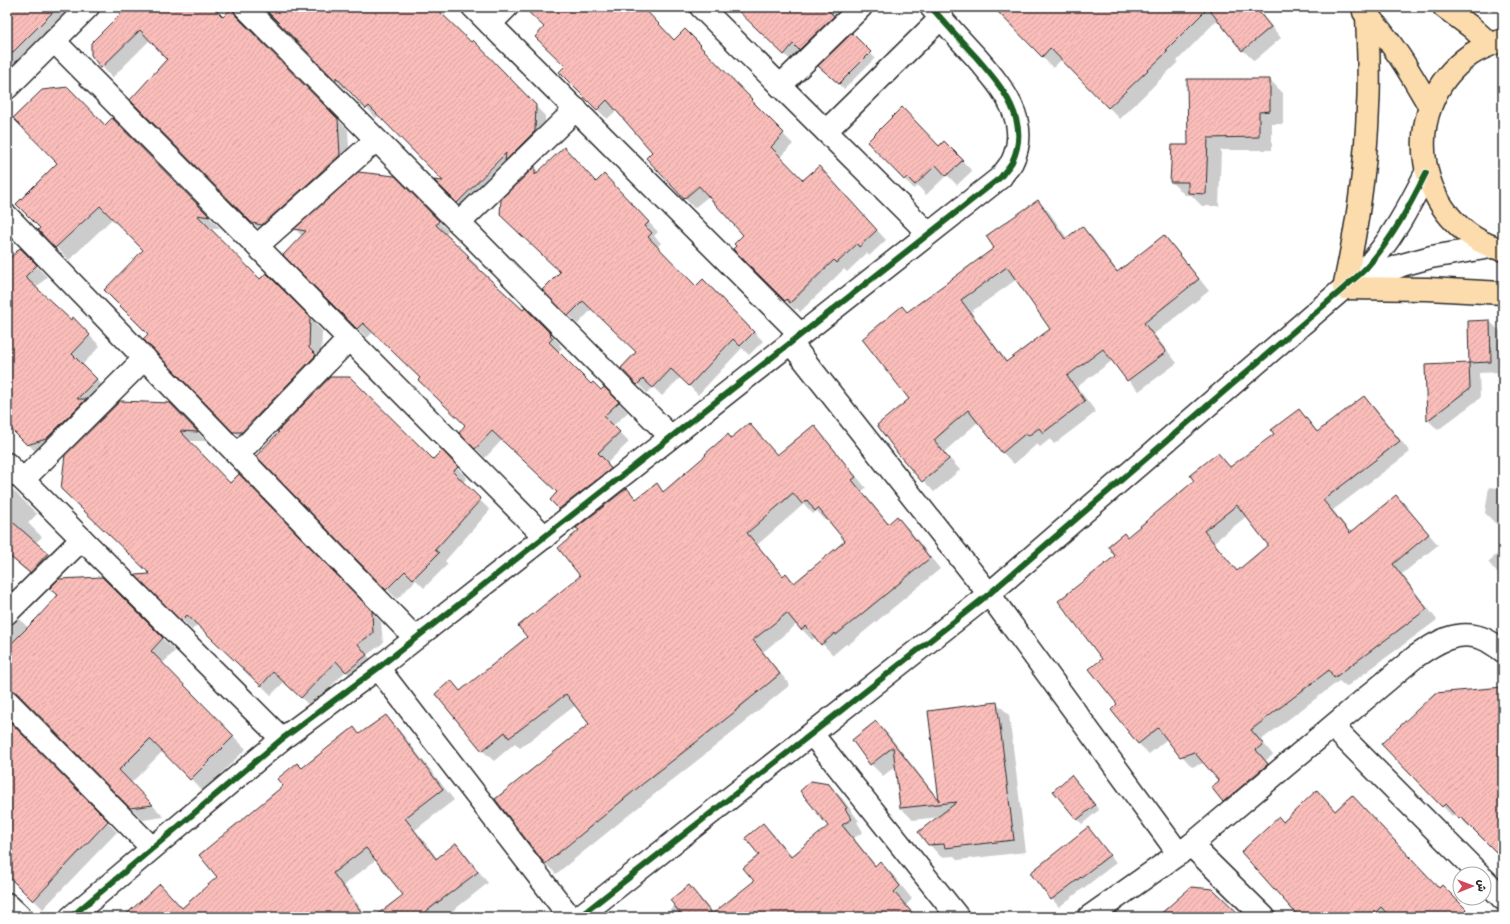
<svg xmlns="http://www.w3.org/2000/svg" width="1510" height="924" viewBox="0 0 1510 924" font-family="Kalam,'Playpen Sans Arabic',sans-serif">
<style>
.shadow{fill:#0003;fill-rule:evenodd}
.building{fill:url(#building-hatch);stroke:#2b2b2b;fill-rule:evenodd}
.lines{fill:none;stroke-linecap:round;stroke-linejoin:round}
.minor-casing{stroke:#2b2b2b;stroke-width:25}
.major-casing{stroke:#2b2b2b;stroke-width:25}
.minor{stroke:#fff;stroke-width:22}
.major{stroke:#fcdcac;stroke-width:22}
.cycleway-casing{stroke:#fff;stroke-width:8}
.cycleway{stroke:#1b5e20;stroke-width:6}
</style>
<defs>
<pattern id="building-hatch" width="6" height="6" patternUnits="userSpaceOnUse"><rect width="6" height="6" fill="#fabdba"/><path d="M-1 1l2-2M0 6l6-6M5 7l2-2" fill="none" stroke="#d6a3a0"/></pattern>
</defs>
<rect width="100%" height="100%" fill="#fff"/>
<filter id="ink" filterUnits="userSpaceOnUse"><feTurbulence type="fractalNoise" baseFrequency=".025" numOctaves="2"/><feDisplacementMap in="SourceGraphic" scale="8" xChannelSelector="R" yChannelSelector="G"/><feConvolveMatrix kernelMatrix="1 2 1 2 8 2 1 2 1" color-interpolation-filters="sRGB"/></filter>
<g filter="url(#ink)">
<g class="shadow">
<polygon points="7,7 78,7 7,79"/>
<polygon points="129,7 212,7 223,18 233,8 243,17 243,22 246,27 348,130 350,165 263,233 131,99 168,59 150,40 112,78 92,55"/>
<polygon points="264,7 437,7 443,13 442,15 471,44 483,51 545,116 545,141 467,212 436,181 445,182 379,115 376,118 345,85 345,89"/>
<polygon points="528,7 642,7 674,41 685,30 710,56 709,57 761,109 760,111 793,144 780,157 803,181 829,177 886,240 869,256 867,253 847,272 844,269 800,312 797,308 795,310 734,249 744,235 709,196 694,208 647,158 654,152 617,110 607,119 560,72 566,66 545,27"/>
<polygon points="746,7 849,7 796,65 752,24"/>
<polygon points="994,7 1256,7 1281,38 1254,61 1243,50 1218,19 1177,61 1178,62 1120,119 1062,59 1053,68"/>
<polygon points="852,35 875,58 844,89 824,71"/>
<polygon points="1270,80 1283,93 1283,124 1272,124 1272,150 1221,150 1219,206 1202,206 1191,195 1185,195 1171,182 1189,146"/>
<polygon points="112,119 221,229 207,227 260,280 266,274 322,331 321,361 247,444 234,431 149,334 145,250 113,218 69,260 39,230 106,127"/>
<polygon points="868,142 940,147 954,152 972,171 957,185 947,175 926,195 918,186 914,189"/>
<polygon points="535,168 539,172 613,185 658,232 654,236 661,243 657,247 696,287 713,289 763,341 749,355 742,348 698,395 681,377 662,396 653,387 647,393 622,368 637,352 592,309 578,324 569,315 561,272 502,200"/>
<polygon points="359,173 394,177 448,231 445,235 478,266 476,268 523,311 525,309 560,344 559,345 562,348 558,352 591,386 601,391 604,388 628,412 613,426 629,442 607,463 617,473 570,518 551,500 558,493 502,440 485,458 461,432 466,425 421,378 373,332 367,338 284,255 302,236 296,230"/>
<path d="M1038 201 1049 212 1067 238 1082 227 1093 238 1118 272 1164 236 1175 248 1209 291 1154 334 1177 363 1139 391 1128 380 1113 360 1077 387 1096 412 1054 444 1050 439 1040 447 1037 444 1014 464 1003 453 978 422 944 452 960 470 934 492 899 454 911 399 907 313 996 248ZM1017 279 1052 329 1007 362 971 312Z"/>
<polygon points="20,249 47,277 36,288 71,321 73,319 100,346 82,365 107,390 39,455 7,423 7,261"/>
<polygon points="1489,321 1500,331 1501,372 1479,373 1480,398 1438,430 1428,420 1426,366 1470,364 1469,322"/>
<polygon points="330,378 433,461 442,452 467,478 462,483 490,510 445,561 448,564 424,588 416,580 397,599 387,589 278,432"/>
<path d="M1364 398 1375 408 1410 452 1333 510 1351 533 1396 496 1406 506 1438 545 1402 574 1437 620 1346 687 1339 681 1261 740 1273 755 1266 760 1278 775 1234 811 1224 801 1220 781 1204 763 1192 767 1167 739 1149 754 1139 744 1112 710 1119 705 1104 659 1117 556 1127 538 1195 481 1218 454 1231 467 1275 434 1299 410 1318 432ZM1247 516 1269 545 1238 572 1214 542Z"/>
<polygon points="170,404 206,441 188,441 230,484 249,485 381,622 383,643 367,655 376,666 356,682 346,671 311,707 284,682 271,695 198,624 192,630 138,576 152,575"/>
<path d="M749 424 778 456 814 427 824 437 866 488 862 491 889 524 897 518 908 528 940 569 848 645 846 644 833 655 816 637 812 640 797 624 763 652 790 685 745 721 746 722 651 797 556 874 545 863 591 724 576 705 520 748 515 743 494 761 483 751 436 694 451 682 460 691 528 637 582 576 627 489 637 499 657 485 664 493ZM804 504 813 514 817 511 826 521 828 519 846 541 796 584 786 574 784 576 757 545Z"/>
<polygon points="9,486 37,514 28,523 42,537 35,543 60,566 42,584 7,555 7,488"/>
<polygon points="1489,487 1503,489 1503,525 1496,524 1485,513"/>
<polygon points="1503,549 1503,580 1488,562"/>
<polygon points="101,578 175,651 162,664 246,749 203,791 163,751 131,783 164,817 143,820 7,680 7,606 7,626 11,626 20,619 29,629 58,596 51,589"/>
<polygon points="1503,690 1503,858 1471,826 1469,827 1455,813 1452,816 1383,744"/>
<polygon points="997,703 1009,715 1026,852 958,860 954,856 941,857 929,844 939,817 913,820 901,808 896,766 883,776 871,764 853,740 876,722 888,734 940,801"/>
<polygon points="386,716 397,727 454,800 415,830 438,859 456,844 467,856 488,883 445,917 376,917 404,895 377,859 344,885 367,917 125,917 182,909 218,877 284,786 302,769 354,729 360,735"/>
<polygon points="7,720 117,832 43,909 8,875 8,904 7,907"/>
<polygon points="1076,781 1099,810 1082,824 1077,819"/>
<polygon points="828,785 842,798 859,821 857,822 863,832 854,838 876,866 880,862 893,875 912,899 906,905 916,917 661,917 676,905 689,886 701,899 714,914 755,881 761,855 763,824 776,837 792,857 830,827"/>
<polygon points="1327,802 1335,812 1439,890 1473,917 1301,917 1284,823"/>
<polygon points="1088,828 1116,863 1059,907 1031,874"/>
</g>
<g class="building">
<polygon points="7,7 58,7 7,58"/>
<polygon points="117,7 213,7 223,17 233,7 236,16 338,119 340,155 262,225 252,223 130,100 167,59 140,30 101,68 91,55 91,43 122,12"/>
<polygon points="270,7 435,7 471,42 473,40 536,105 535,131 505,161 506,153 457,203 434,180 443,181 369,106 366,109 336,77 336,81 267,11"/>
<polygon points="523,7 643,7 674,40 685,29 701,45 700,46 752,99 751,100 784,133 771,147 803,180 819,166 877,230 859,247 857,244 837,263 834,260 790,303 787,299 785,301 733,249 736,246 734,244 743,235 699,186 684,199 646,158 652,152 607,100 597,110 559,72 565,66 535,37 544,27"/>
<polygon points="734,7 825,7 834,16 799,50 793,44 784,55"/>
<polygon points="993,7 1255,7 1271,27 1242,51 1208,8 1166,50 1168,51 1108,108 1050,48 1042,57"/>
<polygon points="852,33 871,52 839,84 818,66"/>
<polygon points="1187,79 1270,79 1270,111 1259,112 1259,137 1208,138 1206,194 1188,193 1188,182 1170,182 1172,145 1188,145"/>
<polygon points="68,87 105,125 112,118 210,217 197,215 260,279 266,273 310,317 309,348 316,355 242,432 233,432 143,339 148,334 104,290 143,250 100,206 55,248 38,230 40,228 16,204 57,163 13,118 42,90"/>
<polygon points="902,107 939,146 944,141 963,160 946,176 936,165 915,185 907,177 904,180 867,142"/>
<polygon points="564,147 596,182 604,174 649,222 645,226 652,233 648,237 696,286 703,279 754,332 740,346 733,339 689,386 671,369 653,388 643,379 637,385 621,368 636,352 583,301 568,316 542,290 560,272 500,215 501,199 535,166 535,175"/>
<polygon points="358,172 395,176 439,221 436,225 469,256 467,258 523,310 525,308 551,334 550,335 553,338 549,342 591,384 593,382 601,390 604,387 619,402 604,416 620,432 598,453 608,463 607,464 611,469 559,509 550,500 557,492 492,431 475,449 459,433 465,425 418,380 420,378 363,323 357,329 283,255 306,231 294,229"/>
<path d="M1038 200 1065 239 1082 226 1117 272 1164 235 1199 279 1144 323 1166 352 1127 381 1103 349 1067 376 1085 401 1043 433 1039 428 1028 436 1026 433 1002 453 968 410 934 440 949 459 922 482 899 455 877 425 909 399 862 339 902 306 907 312 994 248 986 236ZM1007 267 1050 329 1006 362 961 300Z"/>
<polygon points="20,248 37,265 25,277 71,320 73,317 90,335 72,354 97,379 77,399 86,399 46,439 27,445 7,425 7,259 8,260"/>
<polygon points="1490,320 1491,362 1469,363 1468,321"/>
<polygon points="1469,363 1470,388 1427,421 1425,365"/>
<polygon points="330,377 350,377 433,459 442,450 458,467 453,472 481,499 435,550 439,553 413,579 405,571 386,590 256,456 279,432 277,432"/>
<path d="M1364 396 1400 441 1323 500 1350 533 1396 495 1429 534 1393 564 1427 609 1334 678 1329 670 1251 730 1263 744 1256 750 1268 764 1223 802 1211 787 1219 781 1194 752 1180 757 1158 728 1138 744 1111 710 1117 704 1089 669 1102 659 1058 601 1115 556 1108 546 1124 533 1127 537 1164 506 1194 481 1190 475 1218 453 1230 467 1274 434 1271 430 1299 409 1317 432ZM1237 505 1268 545 1237 571 1204 531Z"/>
<polygon points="120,401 170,403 198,432 180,431 230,483 239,474 372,611 373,633 358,644 367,655 346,672 336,661 301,698 273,672 261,686 187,615 181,621 135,575 150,574 61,489 65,455"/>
<path d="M749 423 777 455 814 425 856 477 852 480 888 524 897 516 930 558 836 635 835 633 821 645 806 626 801 630 787 613 753 640 780 674 736 710V711L640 786 545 864 495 799 589 724 566 694 509 738 505 732 482 751 435 694 451 680 460 691 527 637 518 626 580 576 558 548 579 530 576 528 627 488 636 499 657 483 663 492 706 455 705 454 728 434 731 438ZM793 493 802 504 807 500 815 511 818 508 845 541 794 583 786 573 783 576 747 533Z"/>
<polygon points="7,517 48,553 30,573 7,554"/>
<polygon points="102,577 163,638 151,651 234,736 190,780 150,739 119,770 153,805 130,808 16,692 11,689 7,689 7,648 38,617 58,595 49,589 59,579"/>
<polygon points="1503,687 1503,859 1461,817 1459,819 1445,804 1442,807 1381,744 1435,693"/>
<polygon points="997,702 1014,840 945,848 944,844 928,845 918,832 957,802 900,808 893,747 870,765 852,740 876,721 939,801 928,711"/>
<polygon points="386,715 443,789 405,818 436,859 456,843 478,872 458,887 419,917 374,917 403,895 366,848 333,873 365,917 123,917 160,884 182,908 217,877 199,855 283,786 277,779 297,763 302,768 354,727 359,734"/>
<polygon points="7,719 108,821 33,901 7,875"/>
<polygon points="1071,775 1095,805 1077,820 1053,791"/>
<polygon points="811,781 829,784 847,808 845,809 852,819 842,825 875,866 880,861 900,886 894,892 916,917 683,917 670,900 689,885 712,914 754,881 743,868 759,855 745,838 763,823 791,857 828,826 800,791"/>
<polygon points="1317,790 1335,811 1352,795 1439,888 1442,885 1474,917 1390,917 1381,907 1371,917 1299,917 1241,852 1279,817 1283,822"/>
<polygon points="1088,827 1110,855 1051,900 1030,873"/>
<polygon points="1191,887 1213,889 1242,917 1157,917"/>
</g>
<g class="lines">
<defs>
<g id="minor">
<polyline points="245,7 670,436"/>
<polyline points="473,7 800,334"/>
<polyline points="701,7 928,233"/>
<polyline points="490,24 507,7"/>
<polyline points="54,41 545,537"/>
<polyline points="780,86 861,7"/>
<polyline points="7,88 88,7"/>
<polyline points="826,131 941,18"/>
<polyline points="7,216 415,638"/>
<polyline points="459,223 576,109"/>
<polyline points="257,246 376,140"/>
<polyline points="1354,284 1402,265 1431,257 1491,247"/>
<polyline points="790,342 989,594 1179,854"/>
<polyline points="238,454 349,339"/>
<polyline points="7,464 282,739"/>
<polyline points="23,480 145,358"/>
<polyline points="7,613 82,539"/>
<polyline points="378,668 570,917"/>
<polyline points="7,701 152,848"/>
<polyline points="1333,727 1479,874"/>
<polyline points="812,734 958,917"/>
<polyline points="1191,845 1264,917"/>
<polyline points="1484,879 1503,899"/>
<polyline points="7,904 21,917"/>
<path d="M71 917 282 739 378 668 1001 177C1004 172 1009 167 1012 162 1032 121 1001 86 976 57 961 41 946 24 931 7"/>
<path d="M579 917 989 594 1344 288C1351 281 1360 275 1367 267 1392 239 1409 207 1426 173"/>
<path d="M1089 917 1191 845 1415 657C1435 643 1458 628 1484 639 1491 642 1497 647 1503 651"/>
</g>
<g id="major">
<polyline points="1444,7 1471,27 1490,44"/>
<path d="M1364 12C1391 39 1411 74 1430 107"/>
<path d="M1367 15C1368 45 1370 76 1368 107 1366 168 1357 228 1344 288L1428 289 1503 293"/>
<path d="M1503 40C1492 44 1480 48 1470 55 1395 108 1415 226 1503 250"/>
</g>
</defs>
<use href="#minor" class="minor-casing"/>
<use href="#major" class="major-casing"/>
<use href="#minor" class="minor"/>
<use href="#major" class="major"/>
<defs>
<g id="cycleway">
<path d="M71 917 282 739 378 668 1001 177C1004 172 1009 167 1012 162 1032 121 1001 86 976 57 961 41 946 24 931 7"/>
<path d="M579 917 989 594 1344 288C1351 281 1360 275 1367 267 1392 239 1409 207 1426 173"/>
</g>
</defs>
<use href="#cycleway" class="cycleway-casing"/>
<use href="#cycleway" class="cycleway"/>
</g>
</g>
<rect width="1510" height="924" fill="none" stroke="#fff" stroke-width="24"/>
<rect x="12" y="12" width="1486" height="900" fill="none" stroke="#2b2b2b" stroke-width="1.5" filter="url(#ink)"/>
<g transform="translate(1472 886) rotate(89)"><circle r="19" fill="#ffffff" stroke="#aaaaaa"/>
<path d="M0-3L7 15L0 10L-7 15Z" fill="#d1495b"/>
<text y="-6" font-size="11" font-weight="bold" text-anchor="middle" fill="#2b2b2b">ش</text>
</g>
</svg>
